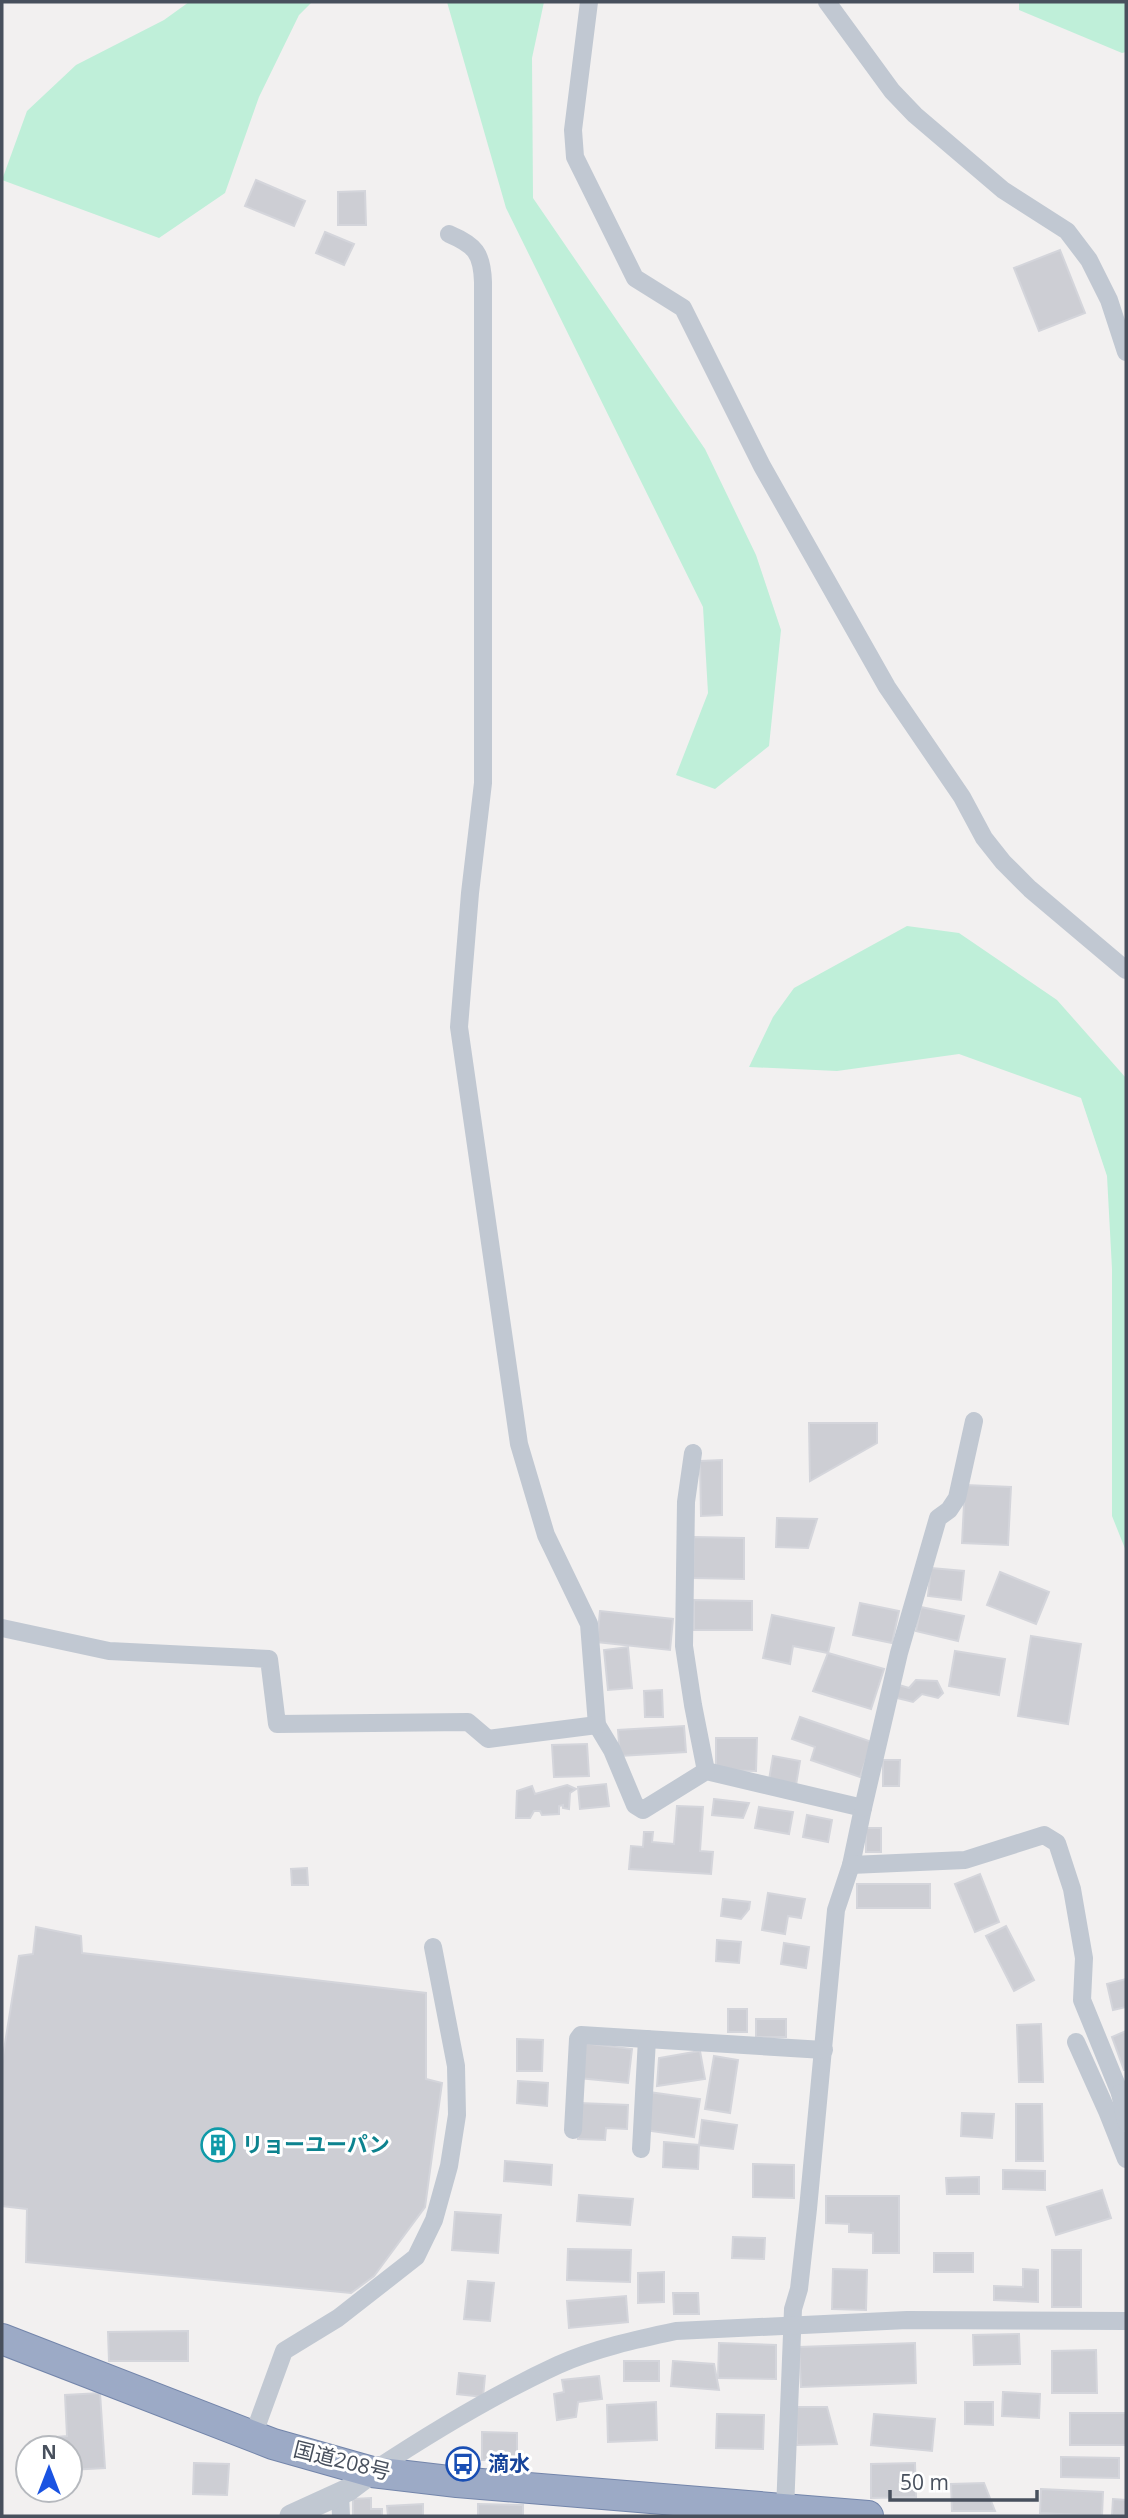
<svg xmlns="http://www.w3.org/2000/svg" width="1128" height="2518" viewBox="0 0 1128 2518" font-family="'Open Sans','Noto Sans JP',sans-serif">
<style>
.green{fill:#bfefd9}
.building{fill:#cdced4;stroke:#d4d5db;stroke-width:2}
.lines{fill:none;stroke-linecap:round;stroke-linejoin:round}
.trunk-casing{stroke:#7385aa;stroke-width:32}
.minor{stroke:#c1c8d2;stroke-width:18}
.tertiary{stroke:#c1c8d2;stroke-width:23}
.trunk{stroke:#9caac6;stroke-width:30}
.labels{text-anchor:middle;stroke-width:6;stroke-linejoin:round;paint-order:stroke}
.culture-label{font-size:21px;font-weight:bold;fill:#0d838f;stroke:#fff;text-anchor:start}
.street-label{font-size:21px;fill:#48505d;stroke:#fff}
.transit-label{font-size:21px;font-weight:bold;fill:#164399;stroke:#fff;text-anchor:start}
</style>
<rect width="100%" height="100%" fill="#f2f0f0"/>
<g class="green">
<polygon points="189,2 312,2 299,15 259,97 225,193 159,238 2,180 27,111 76,65 164,20"/>
<polygon points="447,2 544,2 532,58 533,198 705,449 756,555 781,630 769,746 715,789 676,775 708,693 703,607 506,208"/>
<polygon points="1019,2 1126,2 1126,52 1122,53 1019,10"/>
<polygon points="907,926 959,933 1057,1000 1126,1078 1126,1551 1112,1516 1112,1269 1107,1176 1081,1098 959,1054 837,1071 749,1067 773,1017 794,988"/>
</g>
<g class="building">
<polygon points="256,180 305,201 294,226 245,206"/>
<polygon points="365,191 366,225 338,225 338,192"/>
<polygon points="325,232 354,244 344,265 316,253"/>
<polygon points="1060,250 1085,313 1039,331 1014,268"/>
<polygon points="809,1423 877,1423 877,1443 810,1481"/>
<polygon points="722,1460 722,1515 701,1516 700,1461"/>
<polygon points="965,1485 1011,1487 1008,1545 962,1543"/>
<polygon points="777,1518 817,1519 808,1548 776,1547"/>
<polygon points="694,1537 744,1538 744,1579 693,1578"/>
<polygon points="931,1568 964,1571 961,1600 928,1596"/>
<polygon points="1000,1572 1049,1592 1036,1624 987,1605"/>
<polygon points="694,1600 752,1601 752,1630 694,1630"/>
<polygon points="860,1603 899,1611 892,1643 853,1635"/>
<polygon points="921,1607 964,1616 958,1641 916,1631"/>
<polygon points="600,1611 673,1619 670,1650 597,1642"/>
<polygon points="772,1615 834,1628 828,1653 793,1646 790,1664 763,1658"/>
<polygon points="1031,1636 1081,1644 1068,1724 1018,1716"/>
<polygon points="628,1647 632,1688 608,1690 604,1650"/>
<polygon points="955,1651 1005,1659 999,1695 949,1686"/>
<polygon points="828,1653 884,1669 871,1709 813,1691"/>
<polygon points="916,1680 937,1681 943,1693 938,1698 922,1694 913,1702 893,1697 896,1684 909,1688"/>
<polygon points="662,1690 663,1717 645,1717 644,1691"/>
<polygon points="800,1717 872,1742 860,1777 811,1760 815,1747 792,1739"/>
<polygon points="684,1726 686,1752 620,1756 618,1730"/>
<polygon points="716,1738 757,1738 756,1771 716,1770"/>
<polygon points="587,1744 589,1776 554,1777 552,1745"/>
<polygon points="773,1756 800,1761 796,1785 769,1780"/>
<polygon points="883,1760 900,1760 899,1786 883,1786"/>
<polygon points="606,1784 609,1806 580,1809 578,1787"/>
<polygon points="567,1785 576,1789 570,1793 569,1809 563,1808 563,1805 559,1806 559,1814 542,1815 540,1811 534,1811 530,1818 516,1818 517,1791 532,1786 535,1794"/>
<polygon points="714,1799 749,1803 743,1818 712,1815"/>
<polygon points="677,1806 703,1807 700,1851 713,1852 711,1874 629,1869 631,1846 643,1847 644,1832 653,1832 652,1842 674,1844"/>
<polygon points="759,1807 793,1812 789,1834 755,1828"/>
<polygon points="807,1815 832,1820 828,1842 803,1837"/>
<rect x="866" y="1828" width="15" height="24"/>
<polygon points="307,1868 308,1885 292,1885 291,1869"/>
<polygon points="980,1874 999,1922 975,1932 955,1884"/>
<rect x="857" y="1884" width="73" height="24"/>
<polygon points="768,1893 805,1899 801,1918 788,1916 785,1934 762,1930"/>
<polygon points="723,1899 750,1902 749,1909 741,1919 721,1916"/>
<polygon points="1006,1926 1034,1980 1014,1991 986,1936"/>
<polygon points="36,1927 81,1936 82,1953 426,1993 426,2079 442,2083 425,2207 374,2276 351,2293 26,2262 27,2209 2,2206 2,2062 19,1956 33,1954"/>
<polygon points="717,1940 741,1942 739,1963 716,1961"/>
<polygon points="784,1943 809,1947 806,1968 781,1964"/>
<polygon points="1126,1979 1126,2007 1113,2010 1107,1984"/>
<rect x="728" y="2009" width="19" height="23"/>
<rect x="756" y="2019" width="30" height="18"/>
<polygon points="1041,2024 1043,2082 1019,2082 1017,2025"/>
<polygon points="1126,2031 1126,2070 1124,2070 1112,2037"/>
<polygon points="517,2039 543,2040 542,2071 517,2071"/>
<polygon points="583,2043 632,2049 628,2083 579,2078"/>
<polygon points="700,2051 705,2079 657,2086 659,2058"/>
<polygon points="714,2056 738,2060 730,2113 705,2109"/>
<polygon points="518,2081 548,2083 547,2106 517,2103"/>
<polygon points="649,2092 700,2099 694,2137 644,2130"/>
<polygon points="579,2103 628,2105 627,2129 606,2128 605,2140 578,2139"/>
<polygon points="1016,2104 1042,2104 1043,2161 1016,2161"/>
<polygon points="962,2113 994,2114 992,2138 961,2136"/>
<polygon points="702,2120 737,2125 733,2149 699,2145"/>
<polygon points="664,2142 699,2145 698,2169 663,2167"/>
<polygon points="505,2161 552,2165 551,2185 504,2181"/>
<polygon points="753,2164 794,2165 794,2198 753,2197"/>
<polygon points="1003,2170 1045,2171 1045,2190 1003,2189"/>
<polygon points="979,2177 979,2194 947,2194 946,2178"/>
<polygon points="1102,2190 1111,2218 1056,2235 1047,2207"/>
<polygon points="579,2195 633,2199 630,2225 577,2221"/>
<polygon points="826,2196 899,2196 899,2253 873,2253 873,2233 849,2232 849,2224 826,2223"/>
<polygon points="455,2212 501,2215 498,2253 452,2250"/>
<polygon points="733,2237 765,2238 764,2259 732,2258"/>
<polygon points="568,2249 631,2250 630,2282 567,2280"/>
<rect x="1052" y="2250" width="29" height="57"/>
<rect x="934" y="2253" width="39" height="19"/>
<polygon points="833,2269 867,2270 866,2310 832,2309"/>
<polygon points="1023,2269 1038,2270 1038,2302 994,2300 994,2286 1023,2287"/>
<polygon points="664,2272 664,2302 638,2303 638,2273"/>
<polygon points="468,2281 494,2283 490,2321 464,2319"/>
<polygon points="673,2293 698,2293 699,2314 674,2314"/>
<polygon points="626,2296 628,2322 569,2328 567,2301"/>
<polygon points="188,2331 188,2361 109,2361 108,2332"/>
<polygon points="1019,2334 1020,2364 974,2365 973,2335"/>
<polygon points="719,2343 776,2345 776,2379 718,2378"/>
<polygon points="915,2343 916,2383 801,2387 799,2347"/>
<polygon points="1096,2350 1097,2393 1052,2393 1052,2351"/>
<rect x="624" y="2361" width="35" height="20"/>
<polygon points="673,2361 714,2364 719,2390 671,2386"/>
<polygon points="459,2373 485,2376 483,2397 457,2394"/>
<polygon points="599,2376 602,2399 578,2402 576,2417 557,2420 554,2394 564,2392 562,2380"/>
<polygon points="1003,2392 1040,2394 1039,2418 1002,2416"/>
<polygon points="100,2393 105,2468 70,2470 70,2448 46,2448 46,2438 67,2436 65,2395"/>
<polygon points="656,2402 657,2440 608,2442 607,2405"/>
<polygon points="965,2402 993,2402 993,2425 965,2424"/>
<polygon points="796,2407 827,2407 837,2444 797,2445"/>
<rect x="1070" y="2413" width="56" height="32"/>
<polygon points="717,2414 764,2415 763,2449 716,2448"/>
<polygon points="874,2414 935,2419 932,2451 871,2445"/>
<polygon points="482,2432 517,2433 517,2460 482,2460"/>
<polygon points="1061,2457 1119,2458 1119,2478 1061,2477"/>
<polygon points="194,2463 229,2464 227,2495 193,2494"/>
<polygon points="915,2463 916,2497 871,2498 871,2464"/>
<polygon points="984,2483 995,2511 952,2511 951,2484"/>
<polygon points="1041,2489 1103,2492 1102,2516 1040,2513"/>
<polygon points="371,2498 371,2509 382,2509 382,2516 353,2516 353,2499"/>
<polygon points="1113,2499 1126,2500 1126,2516 1112,2515"/>
<polygon points="423,2504 423,2516 388,2516 387,2506"/>
<polygon points="478,2504 523,2505 523,2516 478,2516"/>
</g>
<g class="lines">
<defs>
<polyline id="trunk" points="2,2339 273,2444 372,2472 457,2482 868,2516"/>
</defs>
<use href="#trunk" class="trunk-casing"/>
<g class="minor">
<polyline points="589,2 573,130 575,157 635,278 683,308 762,466 887,687 962,797 984,838 1003,862 1030,889 1126,970"/>
<polyline points="827,2 892,91 915,115 1003,190 1067,231 1089,260 1109,300 1126,352"/>
<path d="M449 234C475 245 482 253 483 282V783L470 893 459 1027 519 1444 546 1535 589 1624 597 1725 612 1750 635 1805 643 1810 706 1771 863 1808 851 1865 836 1910 808 2209 799 2289 793 2309 785 2510"/>
<polyline points="693,1453 686,1502 684,1646 693,1705 706,1771"/>
<polyline points="2,1628 109,1651 269,1659 277,1724 468,1722 488,1739 597,1725"/>
<polyline points="863,1808 899,1653 938,1518 949,1510 957,1498 974,1421"/>
<polyline points="851,1865 965,1860 1044,1835 1057,1843 1072,1889 1084,1958 1082,2000 1120,2093 1126,2094"/>
<polyline points="1076,2042 1107,2111 1126,2159"/>
<polyline points="1120,2093 1126,2122"/>
<polyline points="573,2130 578,2039 581,2035 824,2050"/>
<polyline points="641,2149 647,2039"/>
<polyline points="253,2436 284,2351 338,2318 416,2257 434,2220 449,2166 457,2115 456,2066 433,1947"/>
<path d="M373 2471C432 2432 493 2395 558 2365 593 2349 638 2339 676 2331L907 2320 1126 2321"/>
<polyline points="340,2494 341,2516"/>
</g>
<polyline class="tertiary" points="291,2516 348,2490 372,2472"/>
<use href="#trunk" class="trunk"/>
</g>
<defs>
<symbol id="building-ring" viewBox="-11 -11 22 22"><circle r="9.5" fill="#fff" stroke="#0f9aa8" stroke-width="1.5"/><path d="M-4-6H4V6H1V3H-1V6H-4ZM-2.5-4.3h1.7v1.8h-1.7ZM.8-4.3h1.7v1.8H.8ZM-2.5-1h1.7V.8h-1.7ZM.8-1h1.7V.8H.8Z" fill="#0f9aa8"/></symbol>
<symbol id="bus-ring" viewBox="-11 -11 22 22"><circle r="9.5" fill="#fff" stroke="#1a4fb4" stroke-width="1.5"/><path d="M-5-6H5V4H4V6H2V4H-2V6H-4V4H-5ZM-3.5-4V0h7V-4ZM-3.5 1.2v1.5H-2V1.2ZM2 1.2v1.5H3.5V1.2Z" fill="#1a4fb4"/></symbol>
</defs>
<g fill-rule="evenodd">
<use href="#building-ring" x="199" y="2126" width="38" height="38"/>
<use href="#bus-ring" x="444" y="2445" width="38" height="38"/>
</g>
<g class="labels">
<g class="culture-label">
<text x="242" y="2152">リョーユーパン</text>
</g>
<g class="street-label">
<text transform="translate(342 2461) rotate(14)" y="7">国道208号</text>
</g>
<g class="transit-label">
<text x="488" y="2471">滴水</text>
</g>
</g>
<rect width="1128" height="2518" fill="none" stroke="#48505d" stroke-width="7"/>
<g transform="translate(49 2469)"><circle r="33" fill="#ffffff" stroke="#b6b9be" stroke-width="2"/>
<path d="M0-5L12 26L0 18L-12 26Z" fill="#1a53e2"/>
<text y="-10" font-size="19" font-weight="bold" text-anchor="middle" fill="#48505d">N</text>
</g>
<path d="M890 2490v10h147v-10" fill="none" stroke="#48505d" stroke-width="3.5"/>
<text x="900" y="2490" font-size="21" fill="#48505d" stroke="#ffffff" stroke-width="5" paint-order="stroke">50 m</text>
</svg>
